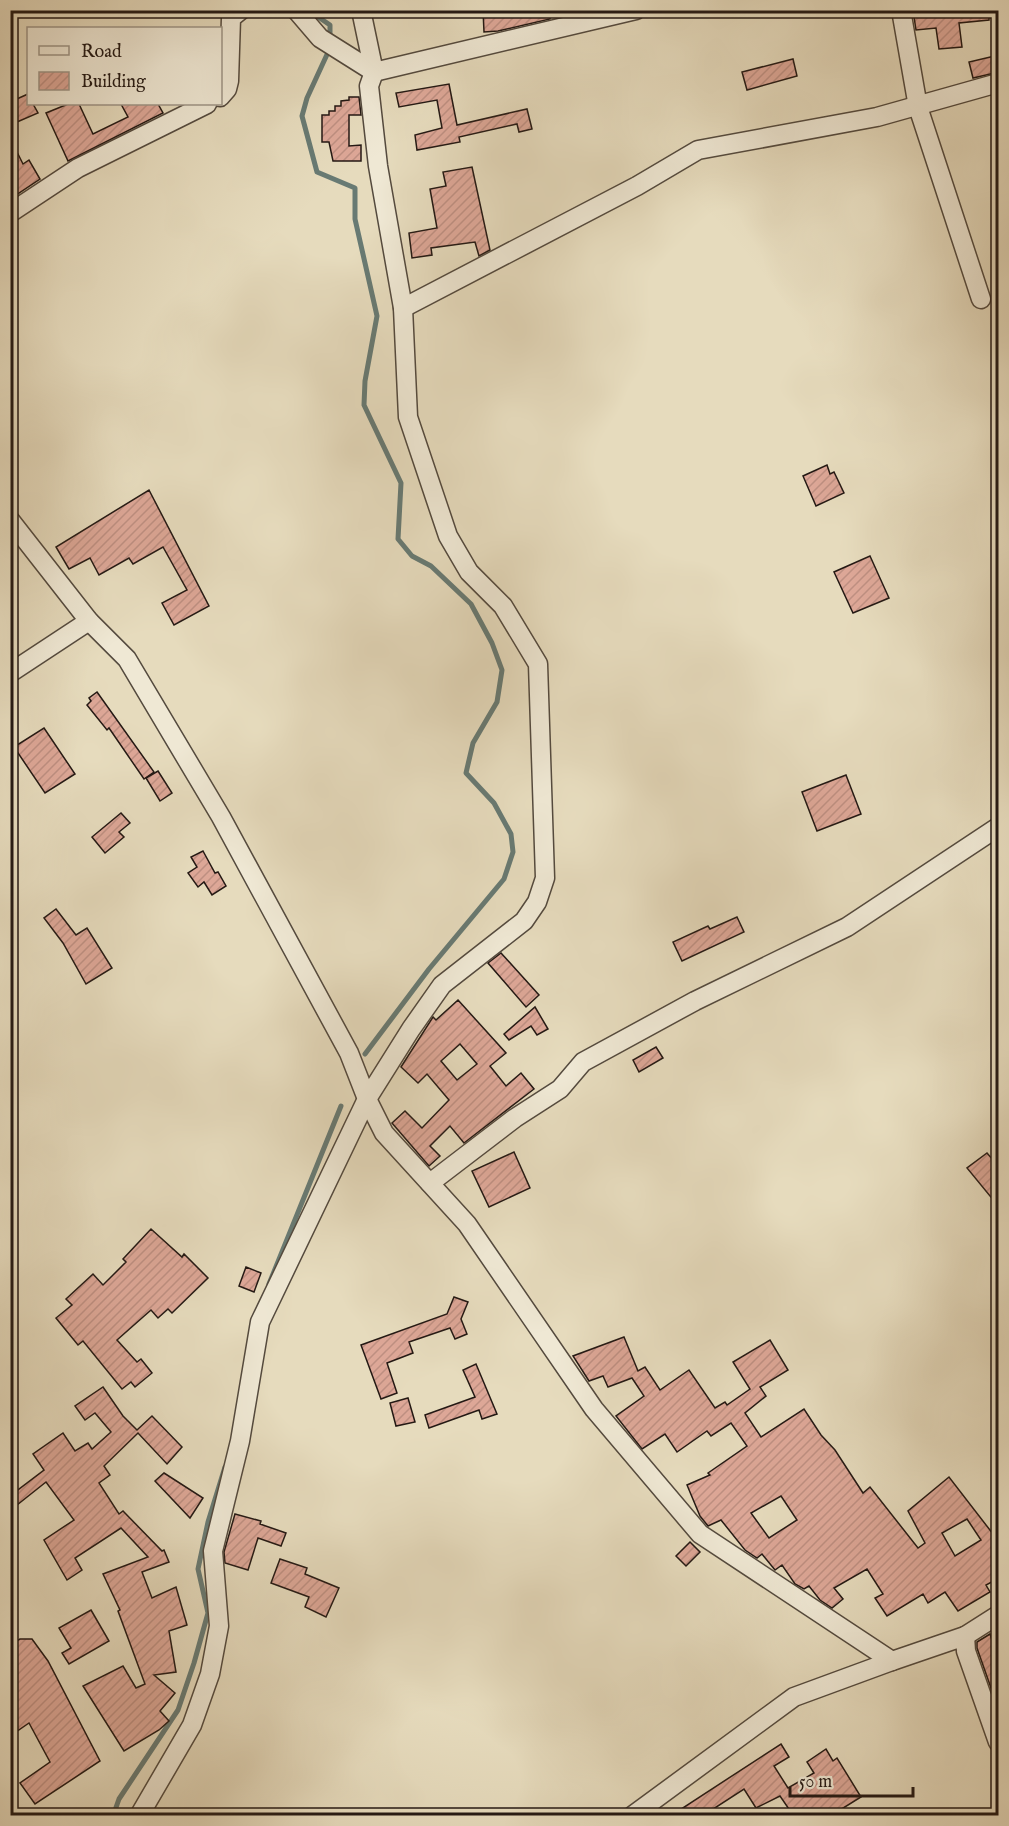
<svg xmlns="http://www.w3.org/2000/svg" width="1009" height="1826" viewBox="0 0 1009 1826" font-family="'IM FELL English',serif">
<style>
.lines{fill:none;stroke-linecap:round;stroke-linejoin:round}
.stream{stroke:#687a73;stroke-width:5}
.building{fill:url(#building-hatch);stroke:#241914;stroke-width:1.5;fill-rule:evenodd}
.minor-casing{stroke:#544a3e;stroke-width:21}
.minor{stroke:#efe8d4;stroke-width:18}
</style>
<defs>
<pattern id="building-hatch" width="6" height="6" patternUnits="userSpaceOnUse" patternTransform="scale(1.5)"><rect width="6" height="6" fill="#dda797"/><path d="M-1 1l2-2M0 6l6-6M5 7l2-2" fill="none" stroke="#be8f81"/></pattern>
</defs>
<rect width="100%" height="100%" fill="#e6dbbd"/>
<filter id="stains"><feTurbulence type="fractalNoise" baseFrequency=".00333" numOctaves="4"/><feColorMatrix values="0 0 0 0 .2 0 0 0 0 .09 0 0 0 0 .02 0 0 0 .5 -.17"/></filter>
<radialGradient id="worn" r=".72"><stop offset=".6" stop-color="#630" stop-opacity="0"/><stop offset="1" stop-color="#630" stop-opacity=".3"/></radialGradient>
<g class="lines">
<g class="stream">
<polyline points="308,10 330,25 330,39"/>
<polyline points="330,48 307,98 302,116 317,172 355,188 355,219 377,316 365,381 364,405 401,483 398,539 412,556 431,566 471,604 492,643 502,670 497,702 473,743 466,773 494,803 511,834 513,852 504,879 429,969 365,1054"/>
<polyline points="269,1284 341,1106"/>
<polyline points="113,1816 119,1799 178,1710 194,1663 208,1613 198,1569 208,1522 225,1467"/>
</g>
</g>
<g class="building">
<polygon points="483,10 550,10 550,19 498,31 484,32"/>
<polygon points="913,10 989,10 989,20 959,23 962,47 939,49 936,28 916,30"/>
<polygon points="999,55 999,72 973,78 969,62"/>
<polygon points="793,59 797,76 747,90 742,72"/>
<polygon points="449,84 457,125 527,109 532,129 519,132 517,124 459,137 460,142 417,150 415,135 442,128 437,100 399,107 396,93"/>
<polygon points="28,94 28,104 33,104 38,113 10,125 10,102"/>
<polygon points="349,97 359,97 361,115 349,115 349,146 361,145 361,161 333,161 329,142 322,142 322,115 329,115 329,111 335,111 335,106 341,106 341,101 349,100"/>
<polygon points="68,104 79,104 93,134 128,117 121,104 158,104 163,113 68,161 46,113"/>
<polygon points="10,138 23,164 29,160 40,179 10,199"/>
<polygon points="472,167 490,250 479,256 475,242 431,248 432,255 412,258 409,233 437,228 430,189 446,186 443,172"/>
<polygon points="827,465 830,474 834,472 844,493 816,506 803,476"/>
<polygon points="149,490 209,606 174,625 162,603 187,590 163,547 133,564 129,558 99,575 90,558 69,569 56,547"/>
<polygon points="870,556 889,598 853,613 834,572"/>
<polygon points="97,692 154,772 144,779 109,728 107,730 87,705 91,701 89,698"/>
<polygon points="44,728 75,774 45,793 14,747"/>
<polygon points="158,771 172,793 160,801 146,778"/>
<polygon points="846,775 861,814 817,831 802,792"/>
<polygon points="121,813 130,823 119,832 124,837 105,853 92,837"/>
<polygon points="203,851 215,873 218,872 226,886 212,895 204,882 198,887 188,873 197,867 191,857"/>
<polygon points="56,909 76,935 87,928 112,968 86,984 63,943 44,918"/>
<polygon points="737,917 744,932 682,961 673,942 708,926 710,929"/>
<polygon points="501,953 539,995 526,1007 488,963"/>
<path d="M458 1000 506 1053 490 1066 506 1086 521 1073 534 1089 464 1143 450 1126 430 1146 440 1156 429 1166 392 1123 405 1111 422 1128 449 1100 427 1074 418 1083 401 1067 433 1017 436 1020ZM460 1044 477 1064 457 1080 441 1061Z"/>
<polygon points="535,1007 548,1029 537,1035 531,1026 509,1040 504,1034"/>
<polygon points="656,1047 663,1058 639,1072 633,1060"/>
<polygon points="514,1152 530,1188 489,1207 472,1171"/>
<polygon points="987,1153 999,1167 999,1207 967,1168"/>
<polygon points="151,1229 182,1257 184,1254 208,1278 172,1313 168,1309 158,1318 151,1310 117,1340 137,1362 141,1359 152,1373 135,1387 131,1382 122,1389 83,1341 78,1345 56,1318 72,1305 66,1299 93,1274 103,1285 126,1262 123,1259"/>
<polygon points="246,1267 261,1273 254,1292 239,1286"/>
<polygon points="454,1297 468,1302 461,1319 467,1334 455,1339 450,1328 409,1342 413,1353 387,1363 397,1393 381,1399 361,1345 447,1314"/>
<path d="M624 1337 638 1371 645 1367 660 1390 689 1370 715 1408 725 1402 727 1405 750 1389 733 1362 770 1340 788 1370 760 1387 766 1396 745 1413 761 1437 804 1409 821 1435 835 1450 863 1493 870 1487 918 1548 925 1543 908 1511 949 1477 993 1534 999 1530V1578L986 1585 990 1592 958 1611 945 1592 928 1603 923 1594 887 1616 875 1598 883 1594 867 1569 834 1588 843 1599 832 1608 820 1600 809 1586 804 1589 795 1584 782 1565 775 1570 762 1554 757 1558 745 1550 721 1520 708 1526 700 1516 687 1485 710 1475 708 1473 747 1446 731 1423 711 1436 707 1431 677 1452 665 1434 642 1449 616 1416 644 1396 632 1378 608 1387 603 1376 589 1381 573 1356ZM781 1496 797 1520 769 1538 751 1513ZM967 1519 981 1540 955 1556 942 1533Z"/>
<polygon points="476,1364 497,1414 482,1419 479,1410 429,1428 425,1415 475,1397 463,1370"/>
<polygon points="103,1387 123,1416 137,1430 152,1416 182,1447 167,1464 138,1433 104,1466 110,1475 99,1483 119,1514 123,1511 162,1551 164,1550 169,1562 142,1572 152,1598 176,1587 187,1625 169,1631 176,1672 154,1675 175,1693 160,1711 169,1721 159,1730 124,1751 83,1686 123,1666 136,1688 145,1684 118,1611 120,1610 103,1574 148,1557 121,1528 75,1558 82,1570 67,1580 44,1540 74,1520 46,1482 17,1505 10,1496 44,1470 33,1454 63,1433 75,1451 88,1443 92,1449 111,1432 95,1413 85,1420 75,1406"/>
<polygon points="408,1398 415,1422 396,1426 390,1403"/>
<polygon points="164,1473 203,1498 190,1518 155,1481"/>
<polygon points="235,1514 261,1521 260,1524 286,1533 281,1546 258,1538 248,1570 225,1563 224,1552"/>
<polygon points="690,1542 700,1552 686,1566 676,1556"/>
<polygon points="280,1559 307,1568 305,1574 339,1588 326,1617 305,1607 309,1597 271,1583"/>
<polygon points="91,1610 109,1641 69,1664 62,1653 71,1648 59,1628"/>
<polygon points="990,1634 999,1662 998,1708 977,1648 977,1642"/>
<polygon points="20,1639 32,1639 48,1661 100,1761 35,1804 20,1783 50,1762 29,1723 10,1736 10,1645"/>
<polygon points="781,1744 789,1757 774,1766 788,1788 814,1773 807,1762 826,1749 833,1761 837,1758 861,1797 832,1815 793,1815 780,1796 756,1808 744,1789 704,1815 672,1815"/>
</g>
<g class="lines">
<defs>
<g id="minor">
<polyline points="296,10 320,38 374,72 636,10"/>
<polyline points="901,10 918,107 981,299"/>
<polyline points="220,97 227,89 229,81 231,18 241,10"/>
<polyline points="10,213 78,168 207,104"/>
<polyline points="403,308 637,186 698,150 877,117 998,83"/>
<polyline points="10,520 89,621 127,659 221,817 349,1053 367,1099 384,1133 467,1224 594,1409 700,1534 892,1661 965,1636 966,1651 998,1742"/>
<polyline points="10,673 89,621"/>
<polyline points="430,1183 515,1118 560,1089 583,1062 695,1001 847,927 998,827"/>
<polyline points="965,1636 998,1615"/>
<polyline points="139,1816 192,1725 210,1674 219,1626 213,1551 240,1441 260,1322 367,1099 411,1029 442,985 524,921 537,902 545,878 538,664 503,606 469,572 448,536 408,417 403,308 378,166 369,86 374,72 361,10"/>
<polyline points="632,1816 794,1697 892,1661"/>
</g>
</defs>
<use href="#minor" class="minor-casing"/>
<use href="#minor" class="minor"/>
</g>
<rect width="1009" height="1826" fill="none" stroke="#e6dbbd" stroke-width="36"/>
<rect x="12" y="12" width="985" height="1802" fill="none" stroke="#241914" stroke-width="3"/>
<rect x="18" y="18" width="973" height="1790" fill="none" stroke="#241914" stroke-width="1.5"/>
<rect x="27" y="27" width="195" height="78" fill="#efe8d4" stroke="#9e9587" stroke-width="1.5"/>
<rect x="39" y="46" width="30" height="9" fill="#efe8d4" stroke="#9e9587" stroke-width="1.5"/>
<text x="81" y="57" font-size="18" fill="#241914">Road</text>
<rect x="39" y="72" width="30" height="18" fill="url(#building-hatch)" stroke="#9e9587" stroke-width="1.5"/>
<text x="81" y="87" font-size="18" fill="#241914">Building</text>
<path d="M790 1787v9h123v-9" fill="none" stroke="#241914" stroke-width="3"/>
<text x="799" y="1787" font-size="18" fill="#241914" stroke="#efe8d4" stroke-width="4.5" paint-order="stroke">50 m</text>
<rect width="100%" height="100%" filter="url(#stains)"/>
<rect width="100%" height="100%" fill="url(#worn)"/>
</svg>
